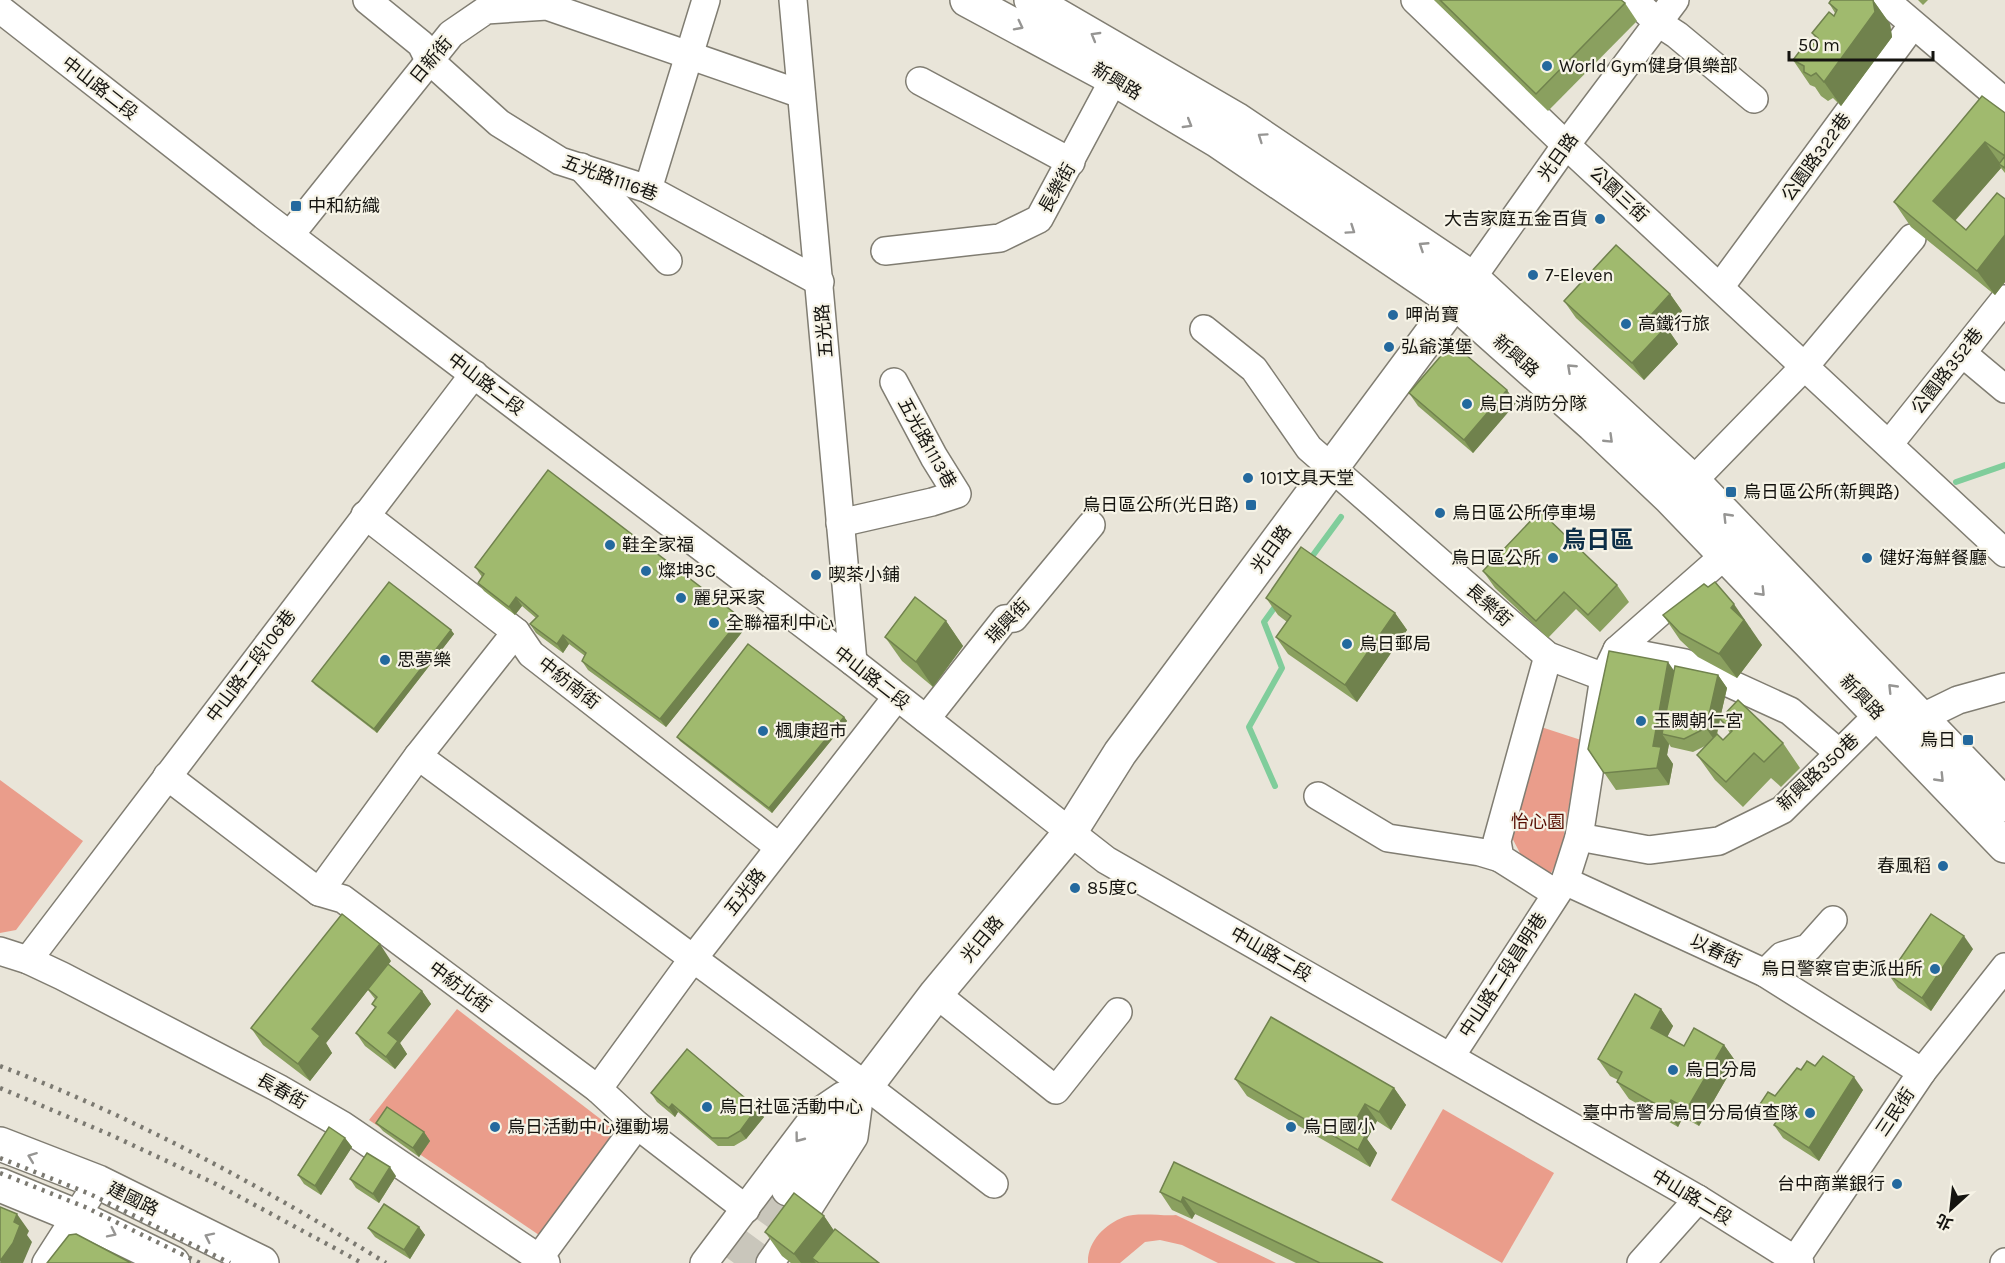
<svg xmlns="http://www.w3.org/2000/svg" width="2005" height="1263" viewBox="0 0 2005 1263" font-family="Karla,'Noto Sans TC',sans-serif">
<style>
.green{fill:#ea9d8b}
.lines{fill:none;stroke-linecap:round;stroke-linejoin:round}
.stream{stroke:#80cd9b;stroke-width:6}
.major-tunnel{stroke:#c9c6bb;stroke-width:33;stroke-dasharray:33 16;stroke-linecap:butt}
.minor-casing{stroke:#807d72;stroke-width:30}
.major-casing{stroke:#807d72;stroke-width:36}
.minor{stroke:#fff;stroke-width:27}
.major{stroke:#fff;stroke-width:33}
.rail{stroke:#7b7971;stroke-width:4.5;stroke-dasharray:3 6;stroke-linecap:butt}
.wall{fill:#8aa05f;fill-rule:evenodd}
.shaded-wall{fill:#70824d}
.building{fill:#a0ba6e;stroke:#70824d;stroke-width:1.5}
.oneway{stroke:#969593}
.poi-dot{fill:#24699e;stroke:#f6f3e6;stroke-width:2}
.labels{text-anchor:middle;stroke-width:4.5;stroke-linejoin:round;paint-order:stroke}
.street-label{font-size:18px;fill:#151410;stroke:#f6f3e6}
.poi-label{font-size:18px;fill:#151410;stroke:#f6f3e6;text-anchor:start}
.park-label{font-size:18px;fill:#560c00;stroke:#f6f3e6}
.district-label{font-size:24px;font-weight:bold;fill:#0d2e47;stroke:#f6f3e6}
</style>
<rect width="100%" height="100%" fill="#e9e5d9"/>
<g class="green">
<polygon points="1538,726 1581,740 1564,832 1565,846 1549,877 1522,857 1507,828"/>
<polygon points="0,780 83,841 16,930 0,933"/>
<polygon points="457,1009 620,1134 542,1237 369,1120"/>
<polygon points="1443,1109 1554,1173 1502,1263 1391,1200"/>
<path d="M1176 1215 1276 1263H1218L1182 1245 1160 1240 1145 1242 1120 1263H1088C1087 1242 1105 1224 1124 1217 1137 1212 1161 1216 1176 1215Z"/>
</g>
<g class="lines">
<g class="stream">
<polyline points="1956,482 2005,465"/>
<polyline points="1308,562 1341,517"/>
<polyline points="1275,786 1249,727 1282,668 1264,622 1277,604"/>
</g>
<polyline class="major-tunnel" points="734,1263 788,1189"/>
<defs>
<g id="minor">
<polyline points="367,0 421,44 429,60 499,123 560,161 648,189 820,282"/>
<polyline points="793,0 853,662"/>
<polyline points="1415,0 1566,145 2005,553"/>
<polyline points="1634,0 1657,22 1677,35 1754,99"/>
<polyline points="1885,0 2005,102"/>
<polyline points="0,9 267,218 853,662 1106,860 1698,1199 1800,1263"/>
<polyline points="920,81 1071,162"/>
<polyline points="581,167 668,261"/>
<polyline points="648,189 706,0"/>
<polyline points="290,235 451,34 486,10 547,6 801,94"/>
<polyline points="885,251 1000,238 1039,219 1114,79"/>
<polyline points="1472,278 1566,145 1675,0"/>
<polyline points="1720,287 1912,26"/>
<polyline points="1204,329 1254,369 1309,448 1505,619 1548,656 1604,677"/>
<polyline points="1962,353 2005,389"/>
<polyline points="1890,443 2005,299"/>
<polyline points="1693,481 1804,367 1912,238"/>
<polyline points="365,515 516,632 531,654 779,847"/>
<polyline points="840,523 932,502 957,494 934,457 894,382"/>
<polyline points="1617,650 1685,663 1790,711 1839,753"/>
<polyline points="1548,656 1497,841 1500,858 1555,893"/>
<polyline points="1921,718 1958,700 2005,687"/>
<polyline points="926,719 1005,619 1014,618 1091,525"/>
<polyline points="418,756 865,1085 994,1184"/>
<polyline points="167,776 319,892 343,899 598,1089 637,1125 746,1209"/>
<polyline points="1318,796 1388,838 1480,852 1500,858"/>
<polyline points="1579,837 1649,850 1719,841 1782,810 1879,714"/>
<polyline points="1565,881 1765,973 1922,1072"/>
<polyline points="319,892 418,756 516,632"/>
<polyline points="0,951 28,960 62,976 278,1088 342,1125 546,1263"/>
<polyline points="28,960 474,374"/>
<polyline points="1765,973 1782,956 1808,948 1833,920"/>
<polyline points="936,994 1056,1090 1118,1012"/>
<polyline points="1451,1056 1565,881 1579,837 1604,677 1617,650 1725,555"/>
<polyline points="598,1089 692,960 896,698"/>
<polyline points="539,1258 637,1125"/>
<polyline points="46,1263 98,1182"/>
<polyline points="704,1263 817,1113 842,1096 860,1092 854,1137 808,1209 770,1263"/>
<polyline points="1641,1263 1698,1199"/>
<polyline points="1793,1263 1922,1072 2005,967"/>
<polyline points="2004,1263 2005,1262"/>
</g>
<g id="major">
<polyline points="967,0 1114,79 1218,141 1455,302 1593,425 1670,498 2005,846"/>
<polyline points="1031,0 1236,119 1472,278 1693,481 2005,805"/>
<polyline points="0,1144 98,1182 262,1263"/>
<polyline points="0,1185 78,1217 173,1263"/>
<polyline points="788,1189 936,994 1069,834 1120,753 1468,284"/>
</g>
</defs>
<use href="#minor" class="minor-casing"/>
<use href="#major" class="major-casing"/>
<use href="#minor" class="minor"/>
<use href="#major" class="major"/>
<g class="rail">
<path d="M0 1066C135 1117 263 1187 386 1263"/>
<polyline points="0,1088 111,1135 216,1184 362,1263"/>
<polyline points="0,1158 90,1194 230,1263"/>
<polyline points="0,1173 85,1207 200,1263"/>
</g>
</g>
<g class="wall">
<polygon points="1434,0 1621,0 1625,3 1637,21 1548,111"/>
<polygon points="1873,0 1890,24 1892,37 1841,106 1833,98 1828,101 1821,96 1815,87 1810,85 1793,60 1813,44 1816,39 1812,33 1834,16 1835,13 1829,3"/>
<polygon points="1918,0 1928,0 1923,5"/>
<polygon points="2005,113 2005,173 2001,168 1955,221 1966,230 2005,199 2005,282 1995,295 1911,227 1894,202"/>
<polygon points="1670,294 1682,311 1667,328 1678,344 1644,380 1576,318 1564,301"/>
<polygon points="1409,393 1516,403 1473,453 1418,406"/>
<polygon points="475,567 741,618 747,626 666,727 588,670 582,661 585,656 569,644 563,653 536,633 530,624 536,618 522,606 515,615 484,591 478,583 482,577"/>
<polygon points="1483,571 1617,585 1629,602 1600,632 1576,609 1548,638 1495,588"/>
<polygon points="1266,598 1395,613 1407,630 1357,702 1288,654 1276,637 1287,622 1278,615"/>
<polygon points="1663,615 1751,628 1750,629 1762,645 1737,678 1698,657 1680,640"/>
<polygon points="946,621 963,646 933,687 902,661 885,637"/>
<polygon points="451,630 454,634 377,733 315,685 312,681"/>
<path d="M1674 670 1718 675 1727 688 1720 718 1783 743 1800 768 1781 787 1771 778 1743 807 1715 780 1697 755 1707 745 1693 752 1671 747 1669 744 1667 755 1673 764 1669 785 1616 790 1588 749ZM1720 719 1730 733 1723 740 1717 735Z"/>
<polygon points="844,717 847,721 772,813 680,741 677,737"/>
<polygon points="1973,949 1931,1011 1898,988 1889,975"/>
<polygon points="391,961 388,965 422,991 431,1004 400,1043 407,1054 395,1069 365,1046 356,1033 375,1008 372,1004 375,999 368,990 326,1043 332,1053 310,1081 263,1045 251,1028"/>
<polygon points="1661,1009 1673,1026 1667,1037 1684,1046 1724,1045 1736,1062 1699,1126 1683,1117 1678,1127 1629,1099 1617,1082 1618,1080 1610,1076 1598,1059"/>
<polygon points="1815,1066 1863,1090 1819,1161 1783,1138 1774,1125 1776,1122 1769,1116 1760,1104 1775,1096 1801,1070"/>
<polygon points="1235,1079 1394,1088 1406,1105 1391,1130 1377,1121 1367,1139 1377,1153 1370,1167 1247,1096"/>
<polygon points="651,1093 764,1117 746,1139 734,1146 718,1146 678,1112 675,1117 657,1102"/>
<polygon points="376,1123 424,1132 430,1141 419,1157 383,1131"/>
<polygon points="345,1138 352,1147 321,1195 304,1184 298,1175"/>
<polygon points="1174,1162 1383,1263 1296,1263 1195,1214 1192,1219 1172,1210 1160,1192"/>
<polygon points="396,1176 379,1203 356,1188 350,1179"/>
<polygon points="824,1216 834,1231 879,1263 791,1263 782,1256 765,1232"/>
<polygon points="419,1227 425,1235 410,1259 375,1237 368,1228"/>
</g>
<g class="shaded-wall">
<polygon points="1873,0 1890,24 1892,37 1841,106 1824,82"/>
<polygon points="1985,142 2002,166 1999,164 2001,168 1950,226 1933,201"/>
<polygon points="2005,235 2005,282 1995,295 1977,271"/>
<polygon points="1670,294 1682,311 1667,328 1678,344 1644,380 1632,363 1652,314"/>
<polygon points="1507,390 1516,403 1473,453 1464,440"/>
<polygon points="516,597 522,606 515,615 509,607"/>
<polygon points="1734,604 1762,645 1737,678 1719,654 1731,608"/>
<polygon points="1395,613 1407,630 1357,702 1345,685"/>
<polygon points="741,618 747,626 666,727 660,719"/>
<polygon points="946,621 963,646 933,687 916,662"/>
<polygon points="451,630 454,634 377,733 374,729"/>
<polygon points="563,635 569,644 563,653 557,644"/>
<polygon points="1668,662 1680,679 1662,734 1669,744 1667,755 1673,764 1669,785 1657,768 1653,746"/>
<polygon points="1718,675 1727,688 1715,741 1706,728"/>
<polygon points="844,717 847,721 772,813 769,808"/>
<polygon points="1964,936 1973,949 1931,1011 1922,998"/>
<polygon points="380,944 391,961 326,1043 332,1053 310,1081 298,1064 312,1029"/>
<polygon points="422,991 431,1004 400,1043 407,1054 395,1069 386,1057 388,1033"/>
<polygon points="1661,1009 1673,1026 1663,1045 1651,1028"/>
<polygon points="1724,1045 1736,1062 1699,1126 1687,1109"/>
<polygon points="1854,1077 1863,1090 1819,1161 1809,1148"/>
<polygon points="1394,1088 1406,1105 1391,1130 1379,1112"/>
<polygon points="1671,1100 1683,1117 1678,1127 1666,1110"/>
<polygon points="672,1104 678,1112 675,1117 669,1108"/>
<polygon points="1365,1104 1377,1121 1367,1139 1377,1153 1370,1167 1358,1150 1351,1128"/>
<polygon points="757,1108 764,1117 746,1139 740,1131"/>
<polygon points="424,1132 430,1141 419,1157 413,1148"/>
<polygon points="345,1138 352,1147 321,1195 315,1186"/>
<polygon points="390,1167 396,1176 379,1203 373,1194"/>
<polygon points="1183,1197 1195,1214 1192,1219 1181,1202"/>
<polygon points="17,1214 29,1231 27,1235 32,1242 23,1263 0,1263"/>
<polygon points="824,1216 841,1241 812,1258 816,1263 801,1263 794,1254"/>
<polygon points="419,1227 425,1235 410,1259 404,1250"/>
</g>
<g class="building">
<polygon points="1440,0 1621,0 1625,3 1536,94"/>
<polygon points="1831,0 1873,0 1875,12 1824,82 1816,73 1811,76 1804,72 1804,66 1793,60 1808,40 1813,44 1818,38 1812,33 1829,12 1834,16 1837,10 1829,3"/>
<polygon points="1982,96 2005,113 2005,156 1985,142 1933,201 1966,230 1997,193 2005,199 2005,235 1977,271 1894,202"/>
<polygon points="2005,156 2005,168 1999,164"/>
<polygon points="1616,245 1670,294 1652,314 1666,327 1632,363 1564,301"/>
<polygon points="1452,343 1507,390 1464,440 1409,393"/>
<polygon points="548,470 741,618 660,719 582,661 586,653 563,635 557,644 530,624 538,616 516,597 509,607 478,583 484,574 475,567"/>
<polygon points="1540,511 1617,585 1588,615 1564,592 1536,621 1483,571"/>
<polygon points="1301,547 1395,613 1345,685 1276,637 1291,616 1266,598"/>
<polygon points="389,582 451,630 374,729 312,681"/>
<polygon points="1715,582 1734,604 1731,608 1744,620 1719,654 1680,633 1663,615 1704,584 1708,587"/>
<polygon points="915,597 946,621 916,662 885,637"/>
<polygon points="748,644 844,717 769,808 677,737"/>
<polygon points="1609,651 1668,662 1653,746 1661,747 1657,768 1604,773 1588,749"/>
<polygon points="1675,666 1718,675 1706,728 1684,739 1662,734"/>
<polygon points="1738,700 1783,743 1764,762 1754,753 1726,782 1697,755 1717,734 1723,740 1732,731 1720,719"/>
<polygon points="342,914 380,944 312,1029 320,1036 298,1064 251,1028"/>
<polygon points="1931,914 1964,936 1922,998 1889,975"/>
<polygon points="388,964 422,991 388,1033 398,1041 386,1057 356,1033 376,1007 372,1004 377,997 368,989"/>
<polygon points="1635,994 1661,1009 1651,1028 1684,1046 1694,1028 1724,1045 1687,1109 1671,1100 1666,1110 1617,1082 1622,1072 1598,1059"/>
<polygon points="1271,1017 1394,1088 1379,1112 1365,1104 1351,1128 1365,1136 1358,1150 1235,1079"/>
<polygon points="687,1049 757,1108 740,1131 728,1138 712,1138 672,1104 669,1108 651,1093"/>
<polygon points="1823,1056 1854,1077 1809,1148 1774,1125 1778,1119 1760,1104 1768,1092 1775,1096 1797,1068 1801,1070 1807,1061 1815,1066"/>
<polygon points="387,1107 424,1132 413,1148 376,1123"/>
<polygon points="329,1127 345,1138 315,1186 298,1175"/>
<polygon points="367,1153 390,1167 373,1194 350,1179"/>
<polygon points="1174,1162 1383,1263 1320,1263 1183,1197 1181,1202 1160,1192"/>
<polygon points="794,1193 824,1216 794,1254 765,1232"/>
<polygon points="384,1204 419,1227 404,1250 368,1228"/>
<polygon points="0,1207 17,1214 14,1222 20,1225 13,1243 0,1261"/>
<polygon points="835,1229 879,1263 819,1263 812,1258"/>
<polygon points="76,1234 131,1263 47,1263 69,1235"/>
</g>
<defs><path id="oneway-chevron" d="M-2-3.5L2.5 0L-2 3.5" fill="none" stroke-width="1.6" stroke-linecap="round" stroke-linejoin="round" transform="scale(1.5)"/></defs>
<g class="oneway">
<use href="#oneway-chevron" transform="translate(1019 26) rotate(27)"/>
<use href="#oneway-chevron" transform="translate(1095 36) rotate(-150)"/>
<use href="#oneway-chevron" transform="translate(1188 124) rotate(31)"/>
<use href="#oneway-chevron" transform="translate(1262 137) rotate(-145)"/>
<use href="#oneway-chevron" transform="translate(1351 230) rotate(34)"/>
<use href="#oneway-chevron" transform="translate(1423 246) rotate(-147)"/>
<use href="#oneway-chevron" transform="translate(1571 368) rotate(-137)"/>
<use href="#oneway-chevron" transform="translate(1609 439) rotate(44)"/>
<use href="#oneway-chevron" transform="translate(1727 517) rotate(-134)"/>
<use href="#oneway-chevron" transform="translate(1761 592) rotate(46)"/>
<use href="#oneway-chevron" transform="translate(1892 688) rotate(-134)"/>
<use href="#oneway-chevron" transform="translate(1940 778) rotate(46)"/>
<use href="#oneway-chevron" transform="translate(799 1138) rotate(127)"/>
<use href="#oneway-chevron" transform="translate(32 1157) rotate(-159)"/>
<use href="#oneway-chevron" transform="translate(112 1233) rotate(26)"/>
<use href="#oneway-chevron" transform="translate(209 1237) rotate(-154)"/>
</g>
<g class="poi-dot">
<circle cx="1547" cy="66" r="6"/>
<rect x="290" y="200" width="12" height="12" rx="3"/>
<circle cx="1600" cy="219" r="6"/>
<circle cx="1533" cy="275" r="6"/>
<circle cx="1393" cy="315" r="6"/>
<circle cx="1626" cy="324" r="6"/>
<circle cx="1389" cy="347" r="6"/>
<circle cx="1467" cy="404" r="6"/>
<circle cx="1248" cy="478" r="6"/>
<rect x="1725" y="486" width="12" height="12" rx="3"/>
<rect x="1245" y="499" width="12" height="12" rx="3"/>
<circle cx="1440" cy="513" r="6"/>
<circle cx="610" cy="545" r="6"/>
<circle cx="1553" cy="558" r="6"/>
<circle cx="1867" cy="558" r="6"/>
<circle cx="646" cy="571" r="6"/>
<circle cx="816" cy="575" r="6"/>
<circle cx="681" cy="598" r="6"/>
<circle cx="714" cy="623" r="6"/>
<circle cx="1347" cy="644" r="6"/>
<circle cx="385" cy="660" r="6"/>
<circle cx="1641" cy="721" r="6"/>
<circle cx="763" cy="731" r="6"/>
<rect x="1962" y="734" width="12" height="12" rx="3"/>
<circle cx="1943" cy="866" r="6"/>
<circle cx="1075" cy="888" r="6"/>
<circle cx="1935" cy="969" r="6"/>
<circle cx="1673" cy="1070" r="6"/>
<circle cx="707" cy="1107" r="6"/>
<circle cx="1810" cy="1113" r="6"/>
<circle cx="495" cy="1127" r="6"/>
<circle cx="1291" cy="1127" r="6"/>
<circle cx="1897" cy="1184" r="6"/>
</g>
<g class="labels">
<g class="street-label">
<text transform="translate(431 60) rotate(-50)" y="6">日新街</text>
<text transform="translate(1117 81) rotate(31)" y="6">新興路</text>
<text transform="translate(100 88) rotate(38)" y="6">中山路二段</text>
<text transform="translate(1558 157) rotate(-54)" y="6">光日路</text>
<text transform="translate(1816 157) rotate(-54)" y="6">公園路322巷</text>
<text transform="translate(610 178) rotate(20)" y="6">五光路1116巷</text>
<text transform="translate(1057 188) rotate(-60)" y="6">長樂街</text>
<text transform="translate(1619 194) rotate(43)" y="6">公園三街</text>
<text transform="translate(824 331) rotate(-95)" y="6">五光路</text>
<text transform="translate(1516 356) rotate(41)" y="6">新興路</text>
<text transform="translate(1947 371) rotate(-52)" y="6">公園路352巷</text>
<text transform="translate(486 384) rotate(37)" y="6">中山路二段</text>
<text transform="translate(927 443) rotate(61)" y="6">五光路1113巷</text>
<text transform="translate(1271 549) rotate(-54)" y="6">光日路</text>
<text transform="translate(1489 605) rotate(41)" y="6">長樂街</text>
<text transform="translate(1008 621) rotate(-46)" y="6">瑞興街</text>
<text transform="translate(251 666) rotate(-53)" y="6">中山路二段106巷</text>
<text transform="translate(872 678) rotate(38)" y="6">中山路二段</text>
<text transform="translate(569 683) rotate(38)" y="6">中紡南街</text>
<text transform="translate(1862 697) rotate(46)" y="6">新興路</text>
<text transform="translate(1818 772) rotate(-43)" y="6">新興路350巷</text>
<text transform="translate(745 892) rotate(-52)" y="6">五光路</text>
<text transform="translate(982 939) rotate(-50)" y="6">光日路</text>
<text transform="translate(1716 951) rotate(25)" y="6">以春街</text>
<text transform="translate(1271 954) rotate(30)" y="6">中山路二段</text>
<text transform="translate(1503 975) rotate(-57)" y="6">中山路二段昌明巷</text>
<text transform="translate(460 987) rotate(37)" y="6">中紡北街</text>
<text transform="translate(282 1091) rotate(29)" y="6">長春街</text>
<text transform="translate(1895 1112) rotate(-56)" y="6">三民街</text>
<text transform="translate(1692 1197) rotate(31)" y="6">中山路二段</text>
<text transform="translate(133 1199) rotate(26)" y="6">建國路</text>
</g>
<g class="poi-label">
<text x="1559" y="72">World Gym健身俱樂部</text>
<text x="308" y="212">中和紡織</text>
<text x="1588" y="225" text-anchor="end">大吉家庭五金百貨</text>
<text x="1545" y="281">7-Eleven</text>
<text x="1405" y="321">呷尚寶</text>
<text x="1638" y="330">高鐵行旅</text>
<text x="1401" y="353">弘爺漢堡</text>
<text x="1479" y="410">烏日消防分隊</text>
<text x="1260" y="484">101文具天堂</text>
<text x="1743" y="498">烏日區公所(新興路)</text>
<text x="1239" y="511" text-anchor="end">烏日區公所(光日路)</text>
<text x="1452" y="519">烏日區公所停車場</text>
<text x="622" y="551">鞋全家福</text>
<text x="1541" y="564" text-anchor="end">烏日區公所</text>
<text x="1879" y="564">健好海鮮餐廳</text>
<text x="658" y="577">燦坤3C</text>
<text x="828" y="581">喫茶小鋪</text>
<text x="693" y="604">麗兒采家</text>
<text x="726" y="629">全聯福利中心</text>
<text x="1359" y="650">烏日郵局</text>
<text x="397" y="666">思夢樂</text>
<text x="1653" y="727">玉闕朝仁宮</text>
<text x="775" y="737">楓康超市</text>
<text x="1956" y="746" text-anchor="end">烏日</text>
<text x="1931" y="872" text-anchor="end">春風稻</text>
<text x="1087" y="894">85度C</text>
<text x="1923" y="975" text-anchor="end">烏日警察官吏派出所</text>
<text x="1685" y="1076">烏日分局</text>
<text x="719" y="1113">烏日社區活動中心</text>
<text x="1798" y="1119" text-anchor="end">臺中市警局烏日分局偵查隊</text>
<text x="507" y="1133">烏日活動中心運動場</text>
<text x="1303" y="1133">烏日國小</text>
<text x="1885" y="1190" text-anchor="end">台中商業銀行</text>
</g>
<g class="park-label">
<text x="1538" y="828">怡心園</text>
</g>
<g class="district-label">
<text x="1598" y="548">烏日區</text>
</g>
</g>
<g transform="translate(1951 1209) rotate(207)" stroke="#f6f3e6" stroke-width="4.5" paint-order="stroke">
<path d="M0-4.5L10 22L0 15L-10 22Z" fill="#151410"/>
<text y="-9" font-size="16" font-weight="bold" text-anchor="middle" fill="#151410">北</text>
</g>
<path d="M1789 51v9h144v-9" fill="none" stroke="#151410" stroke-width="3"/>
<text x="1798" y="51" font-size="18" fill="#151410" stroke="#f6f3e6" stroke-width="4.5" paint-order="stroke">50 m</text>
</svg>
